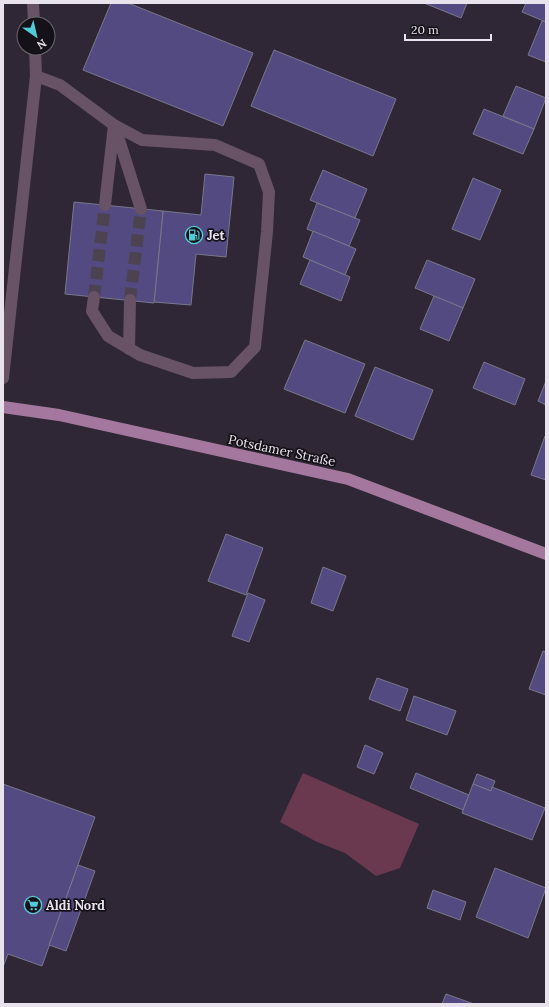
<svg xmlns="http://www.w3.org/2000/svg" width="549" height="1007" viewBox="0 0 549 1007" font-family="Lora,serif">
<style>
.green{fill:#6a394f}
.building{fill:#524a81;stroke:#79788b}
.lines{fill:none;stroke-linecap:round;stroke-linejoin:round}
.minor-tunnel{stroke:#4b4350;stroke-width:12;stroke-dasharray:12 6;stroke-linecap:butt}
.minor{stroke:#685265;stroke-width:12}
.major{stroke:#a4789e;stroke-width:12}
.labels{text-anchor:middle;stroke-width:3.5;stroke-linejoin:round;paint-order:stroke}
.poi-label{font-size:13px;font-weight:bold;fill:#e8e2ec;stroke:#151118;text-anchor:start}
.street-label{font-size:13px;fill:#e8e2ec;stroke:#151118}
</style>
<rect width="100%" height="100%" fill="#2f2735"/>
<polygon class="green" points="303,773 419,824 400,868 376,876 345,853 315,841 280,822"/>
<g class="building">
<polygon points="111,3 128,3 253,53 223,126 83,70"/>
<polygon points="424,3 467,3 461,18"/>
<polygon points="526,3 546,3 546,22 522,12"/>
<polygon points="542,21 546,22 546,62 528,55"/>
<polygon points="274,50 396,99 373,156 251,106"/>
<polygon points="516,86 546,98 534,129 503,116"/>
<polygon points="484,109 534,129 523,154 473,134"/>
<polygon points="323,170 367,189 355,218 310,200"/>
<polygon points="205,174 234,177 226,257 196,254 191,305 154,302 163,211 201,215"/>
<polygon points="473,178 501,190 480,240 452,229"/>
<polygon points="74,202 163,211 154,303 65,294"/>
<polygon points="317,203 360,220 349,246 307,229"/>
<polygon points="313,231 356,249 345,275 303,257"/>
<polygon points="310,260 350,277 341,301 300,284"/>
<polygon points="427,260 475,279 463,308 415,288"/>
<polygon points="434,296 463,308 449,341 420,329"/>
<polygon points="305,340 365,364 345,413 284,389"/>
<polygon points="484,362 525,379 515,405 473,388"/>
<polygon points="375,367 433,390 413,440 355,416"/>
<polygon points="546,381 546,405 538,401"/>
<polygon points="545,436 546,436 546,480 531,475"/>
<polygon points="226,534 263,548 246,595 208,581"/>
<polygon points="323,567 346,576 333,611 311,603"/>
<polygon points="248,593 265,600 249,642 232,636"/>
<polygon points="543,651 546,652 546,695 529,689"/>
<polygon points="377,678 408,689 400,711 369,699"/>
<polygon points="414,696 456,711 447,735 406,720"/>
<polygon points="365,745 383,753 374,774 357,767"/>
<polygon points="416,773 469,795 463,810 410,788"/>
<polygon points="477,774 495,781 491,791 473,784"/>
<polygon points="3,784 95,817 42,966 8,954 3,967"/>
<polygon points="473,784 491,791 492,787 545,808 532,840 462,813"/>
<polygon points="78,865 95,871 66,951 49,945"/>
<polygon points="495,868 546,888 528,938 476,917"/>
<polygon points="433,890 466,902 460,920 427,908"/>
<polygon points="446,994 474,1004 442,1004"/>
</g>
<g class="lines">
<g class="minor-tunnel">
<polyline points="94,297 105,205"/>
<polyline points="130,300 141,209"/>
</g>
<g class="minor">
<polyline points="33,3 34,24"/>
<polyline points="36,76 60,85 114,125 105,205"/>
<polyline points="116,130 141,209"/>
<polyline points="94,297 92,311 108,336 140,355 193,373 231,372 255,347 267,232 269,192 259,164 215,145 142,140 114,125"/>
<polyline points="129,349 130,300"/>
<polyline points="3,378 36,76 35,48"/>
</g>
<polyline class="major" points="3,407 59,415 348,479 546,554"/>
</g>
<defs>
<symbol id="fuel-ring" viewBox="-11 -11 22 22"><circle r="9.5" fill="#151118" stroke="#52cbd7" stroke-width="1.5"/><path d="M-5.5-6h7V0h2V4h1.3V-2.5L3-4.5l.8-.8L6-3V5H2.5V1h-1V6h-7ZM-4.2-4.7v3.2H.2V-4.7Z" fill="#52cbd7"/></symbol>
<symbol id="supermarket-ring" viewBox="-11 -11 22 22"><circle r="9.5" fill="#151118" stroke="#52cbd7" stroke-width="1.5"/><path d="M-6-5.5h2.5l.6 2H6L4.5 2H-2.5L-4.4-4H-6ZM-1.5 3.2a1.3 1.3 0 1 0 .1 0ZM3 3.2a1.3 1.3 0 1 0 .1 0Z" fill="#52cbd7"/></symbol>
</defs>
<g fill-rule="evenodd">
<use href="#fuel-ring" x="184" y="225" width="20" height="20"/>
<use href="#supermarket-ring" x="23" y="895" width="20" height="20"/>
</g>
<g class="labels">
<g class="poi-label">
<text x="207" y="240">Jet</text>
<text x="46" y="910">Aldi Nord</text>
</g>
<g class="street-label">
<text transform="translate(282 450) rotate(12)" y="5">Potsdamer Straße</text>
</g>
</g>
<rect width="549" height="1007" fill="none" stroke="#e8e2ec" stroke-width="8"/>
<g transform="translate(36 36) rotate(146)"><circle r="19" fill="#151118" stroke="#69656d"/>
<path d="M0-3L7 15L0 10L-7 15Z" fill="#52cbd7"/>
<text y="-6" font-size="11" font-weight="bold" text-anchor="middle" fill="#e8e2ec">N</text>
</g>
<path d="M405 34v6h86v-6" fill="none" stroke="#e8e2ec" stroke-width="2"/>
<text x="411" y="34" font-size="12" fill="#e8e2ec" stroke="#151118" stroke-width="3" paint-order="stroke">20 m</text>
</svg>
